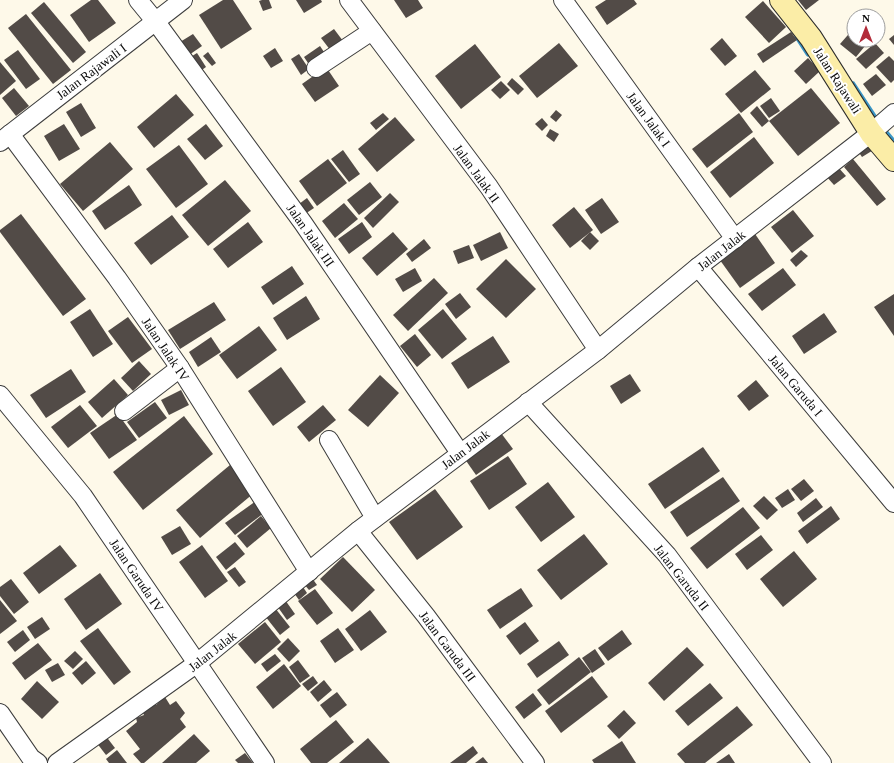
<svg xmlns="http://www.w3.org/2000/svg" width="894" height="763" viewBox="0 0 894 763" font-family="Georgia,serif">
<style>
.lines{fill:none;stroke-linecap:round;stroke-linejoin:round}
.stream{stroke:#3b96c5;stroke-width:5}
.building{fill:#524b47}
.minor-casing{stroke:#3d3d3d;stroke-width:20}
.secondary-casing{stroke:#2c2c2c;stroke-width:24}
.minor{stroke:#fff;stroke-width:18}
.secondary{stroke:#fbeda7;stroke-width:22}
.labels{text-anchor:middle;stroke-width:4;stroke-linejoin:round;paint-order:stroke}
.street-label{font-size:13px;fill:#0a0a0a;stroke:#fff}
</style>
<rect width="100%" height="100%" fill="#fef9e9"/>
<g class="lines">
<g class="stream">
<polyline points="797,37 808,54"/>
<polyline points="853,84 880,125 894,142"/>
</g>
</g>
<g class="building">
<polygon points="91,0 98,0 116,23 89,42 70,15"/>
<polygon points="223,0 233,0 252,29 221,49 199,15"/>
<polygon points="262,0 269,0 272,8 263,11 259,1"/>
<polygon points="296,0 321,0 322,2 304,13"/>
<polygon points="394,0 418,0 423,8 406,18"/>
<polygon points="606,0 634,0 637,4 607,25 595,7"/>
<polygon points="798,0 819,0 806,10"/>
<polygon points="763,1 786,27 769,43 745,17"/>
<polygon points="44,2 86,52 73,63 31,13"/>
<polygon points="26,14 71,70 53,84 8,28"/>
<polygon points="854,28 854,40 870,40 856,57 840,44"/>
<polygon points="334,29 343,41 331,51 321,38"/>
<polygon points="791,32 797,40 763,63 757,54"/>
<polygon points="193,34 202,46 189,55 180,42"/>
<polygon points="894,35 894,45 889,39"/>
<polygon points="722,38 737,56 725,66 710,49"/>
<polygon points="559,43 578,66 537,98 519,76"/>
<polygon points="875,43 884,53 866,69 856,59"/>
<polygon points="475,44 501,77 461,109 435,76"/>
<polygon points="320,46 326,55 310,66 304,57"/>
<polygon points="275,48 283,61 271,68 263,56"/>
<polygon points="18,50 40,79 26,89 4,60"/>
<polygon points="208,52 216,63 212,66 203,56"/>
<polygon points="197,53 206,67 199,72 189,58"/>
<polygon points="299,54 309,69 301,75 291,59"/>
<polygon points="889,56 894,61 894,80 891,83 876,67"/>
<polygon points="808,58 820,71 806,84 794,71"/>
<polygon points="0,62 16,81 0,95"/>
<polygon points="326,67 339,86 315,102 302,84"/>
<polygon points="755,70 771,89 741,113 725,94"/>
<polygon points="876,74 886,85 872,96 863,84"/>
<polygon points="512,78 524,89 518,95 507,84"/>
<polygon points="501,81 510,90 500,99 491,90"/>
<polygon points="14,88 29,106 16,116 2,98"/>
<polygon points="811,88 840,123 798,156 769,121"/>
<polygon points="176,94 194,115 154,148 137,127"/>
<polygon points="771,98 780,111 769,118 760,106"/>
<polygon points="81,103 96,128 81,137 66,112"/>
<polygon points="757,106 769,121 762,127 750,113"/>
<polygon points="556,110 562,115 556,122 550,117"/>
<polygon points="383,113 389,119 376,130 370,123"/>
<polygon points="739,113 753,132 707,168 692,149"/>
<polygon points="395,117 415,140 377,172 358,149"/>
<polygon points="542,118 548,125 542,131 535,124"/>
<polygon points="64,124 80,149 59,161 44,136"/>
<polygon points="206,124 223,146 205,160 187,139"/>
<polygon points="550,129 559,134 554,142 546,136"/>
<polygon points="754,137 774,163 730,198 710,172"/>
<polygon points="868,138 875,149 862,157 855,147"/>
<polygon points="110,142 133,169 83,211 60,184"/>
<polygon points="179,145 208,184 176,208 146,169"/>
<polygon points="343,150 360,174 349,182 331,159"/>
<polygon points="328,159 347,183 317,206 299,181"/>
<polygon points="853,159 886,199 877,206 844,167"/>
<polygon points="837,166 846,176 834,185 826,176"/>
<polygon points="225,180 251,211 208,246 182,215"/>
<polygon points="370,182 382,197 359,215 347,200"/>
<polygon points="129,185 142,205 105,230 92,211"/>
<polygon points="390,193 399,202 373,228 364,218"/>
<polygon points="307,198 314,208 305,214 299,204"/>
<polygon points="602,198 619,222 601,234 585,210"/>
<polygon points="344,203 358,219 335,238 322,221"/>
<polygon points="574,207 593,230 570,248 552,225"/>
<polygon points="793,210 814,236 792,253 771,227"/>
<polygon points="21,214 86,299 63,316 0,232 0,230"/>
<polygon points="172,215 189,237 151,265 134,243"/>
<polygon points="248,222 263,242 228,268 213,249"/>
<polygon points="362,222 372,237 349,254 338,239"/>
<polygon points="753,231 775,263 740,288 717,256"/>
<polygon points="393,232 408,249 377,276 362,258"/>
<polygon points="500,232 508,248 481,261 473,245"/>
<polygon points="590,232 599,241 590,250 581,241"/>
<polygon points="424,239 431,248 412,262 406,254"/>
<polygon points="469,245 474,258 458,264 453,251"/>
<polygon points="801,250 808,256 796,267 790,260"/>
<polygon points="506,259 536,289 506,318 476,289"/>
<polygon points="292,266 304,284 273,305 261,287"/>
<polygon points="415,268 422,281 403,292 395,279"/>
<polygon points="783,268 796,285 762,311 748,294"/>
<polygon points="434,278 448,293 408,331 393,315"/>
<polygon points="460,293 471,307 456,319 445,304"/>
<polygon points="894,294 894,336 874,307"/>
<polygon points="306,296 320,319 287,340 273,318"/>
<polygon points="214,302 226,320 180,349 168,330"/>
<polygon points="90,309 113,344 93,357 70,322"/>
<polygon points="443,309 467,339 442,359 418,330"/>
<polygon points="824,313 837,332 804,354 792,336"/>
<polygon points="128,317 152,349 132,363 108,331"/>
<polygon points="259,326 277,350 237,379 219,355"/>
<polygon points="415,334 431,355 417,367 400,346"/>
<polygon points="493,336 510,362 468,389 451,363"/>
<polygon points="211,337 221,352 198,367 189,352"/>
<polygon points="139,361 151,374 133,391 121,378"/>
<polygon points="281,367 306,402 273,426 248,391"/>
<polygon points="71,369 86,392 46,418 30,395"/>
<polygon points="630,374 641,391 621,404 610,386"/>
<polygon points="380,375 399,393 368,427 348,410"/>
<polygon points="114,379 128,395 102,418 88,402"/>
<polygon points="756,380 769,396 749,411 737,396"/>
<polygon points="181,390 189,405 169,415 161,400"/>
<polygon points="155,402 167,418 139,438 127,422"/>
<polygon points="80,405 97,426 68,448 51,427"/>
<polygon points="323,405 336,420 309,442 297,427"/>
<polygon points="118,414 137,440 109,459 90,433"/>
<polygon points="184,416 213,454 143,510 113,472"/>
<polygon points="498,429 513,449 476,475 462,455"/>
<polygon points="703,447 720,471 665,509 648,484"/>
<polygon points="508,456 527,484 489,510 470,481"/>
<polygon points="230,465 254,493 200,538 176,510"/>
<polygon points="723,477 740,501 687,537 670,512"/>
<polygon points="804,479 814,491 801,501 791,489"/>
<polygon points="548,482 575,517 541,542 515,507"/>
<polygon points="435,489 463,527 417,560 389,522"/>
<polygon points="788,489 795,500 782,508 775,498"/>
<polygon points="764,496 778,510 767,520 753,506"/>
<polygon points="816,498 823,507 803,522 797,513"/>
<polygon points="259,499 268,510 235,535 225,523"/>
<polygon points="831,506 840,519 807,544 798,531"/>
<polygon points="743,507 760,528 707,569 690,548"/>
<polygon points="261,516 271,528 247,548 237,536"/>
<polygon points="180,526 191,544 172,555 161,537"/>
<polygon points="584,534 608,564 561,600 537,570"/>
<polygon points="761,535 773,550 747,570 735,554"/>
<polygon points="235,542 245,554 226,570 216,557"/>
<polygon points="60,545 77,566 39,594 23,573"/>
<polygon points="202,545 228,581 205,598 179,562"/>
<polygon points="794,551 817,579 783,607 760,579"/>
<polygon points="343,557 375,590 352,612 320,579"/>
<polygon points="235,567 246,582 239,587 227,572"/>
<polygon points="100,573 122,604 86,630 64,599"/>
<polygon points="312,578 317,585 309,590 304,584"/>
<polygon points="11,579 29,602 14,614 0,596 0,587"/>
<polygon points="303,587 307,593 299,600 294,593"/>
<polygon points="521,588 533,606 500,629 487,610"/>
<polygon points="315,589 333,613 317,625 298,601"/>
<polygon points="283,597 295,614 287,620 275,603"/>
<polygon points="0,600 17,621 0,634"/>
<polygon points="275,608 290,627 280,635 265,616"/>
<polygon points="370,610 387,632 361,651 345,629"/>
<polygon points="42,617 50,629 35,639 27,627"/>
<polygon points="265,622 281,642 255,664 238,644"/>
<polygon points="525,622 539,641 520,655 506,636"/>
<polygon points="98,628 131,672 114,685 80,641"/>
<polygon points="338,628 354,650 335,663 320,641"/>
<polygon points="23,630 30,640 15,652 7,642"/>
<polygon points="622,630 632,644 608,661 598,648"/>
<polygon points="288,638 300,651 289,662 277,649"/>
<polygon points="559,641 569,655 537,678 527,664"/>
<polygon points="38,643 52,660 25,680 12,663"/>
<polygon points="687,647 704,665 664,701 648,683"/>
<polygon points="595,649 605,664 592,673 582,658"/>
<polygon points="75,651 83,659 73,669 64,661"/>
<polygon points="275,654 281,661 267,672 261,664"/>
<polygon points="579,657 591,672 549,705 537,690"/>
<polygon points="298,660 310,676 300,683 289,667"/>
<polygon points="86,661 96,673 82,685 72,673"/>
<polygon points="58,663 65,675 52,682 45,670"/>
<polygon points="284,664 301,686 273,709 256,687"/>
<polygon points="313,676 318,683 308,691 302,684"/>
<polygon points="592,676 608,697 561,733 545,711"/>
<polygon points="324,680 332,690 318,702 310,692"/>
<polygon points="37,681 59,702 42,719 21,699"/>
<polygon points="710,683 723,698 688,726 675,711"/>
<polygon points="337,692 347,705 330,718 320,705"/>
<polygon points="533,693 542,705 524,719 515,707"/>
<polygon points="165,697 170,705 176,701 185,713 180,719 186,727 144,763 141,763 133,754 140,749 126,731 137,722 136,718 144,715 140,707 151,698 156,705"/>
<polygon points="737,706 753,725 705,763 685,763 677,754"/>
<polygon points="624,710 636,723 619,739 607,726"/>
<polygon points="336,720 354,742 327,763 311,763 300,749"/>
<polygon points="194,734 210,751 196,763 162,763"/>
<polygon points="105,735 115,748 106,755 96,742"/>
<polygon points="368,738 390,763 339,763"/>
<polygon points="622,741 636,763 594,763 592,760"/>
<polygon points="473,746 478,753 466,763 450,763"/>
<polygon points="117,750 127,763 109,763 106,759"/>
<polygon points="245,753 253,763 238,763 235,760"/>
<polygon points="729,754 735,763 716,763"/>
<polygon points="483,757 488,763 475,763"/>
</g>
<g class="lines">
<defs>
<g id="minor">
<polyline points="138,0 156,22 303,223 460,453"/>
<polyline points="349,0 489,187 598,350"/>
<polyline points="563,0 735,239"/>
<polyline points="316,68 372,31"/>
<polyline points="10,134 117,278 180,368 309,572"/>
<polyline points="0,142 183,0"/>
<polyline points="698,267 894,503"/>
<polyline points="0,395 83,496 265,763"/>
<polyline points="528,402 667,555 822,763"/>
<polyline points="124,411 180,368"/>
<polyline points="329,440 375,518"/>
<polyline points="358,531 426,616 535,763"/>
<polyline points="0,713 31,758 38,763"/>
<polyline points="57,763 196,664 358,531 598,350 698,267 871,133 894,113"/>
</g>
<polyline id="secondary" points="781,0 811,38 871,133 894,160"/>
</defs>
<use href="#minor" class="minor-casing"/>
<use href="#secondary" class="secondary-casing"/>
<use href="#minor" class="minor"/>
<use href="#secondary" class="secondary"/>
</g>
<g class="labels">
<g class="street-label">
<text transform="translate(91 71) rotate(-37)" y="5">Jalan Rajawali I</text>
<text transform="translate(838 80) rotate(57)" y="5">Jalan Rajawali</text>
<text transform="translate(649 119) rotate(54)" y="5">Jalan Jalak I</text>
<text transform="translate(477 173) rotate(54)" y="5">Jalan Jalak II</text>
<text transform="translate(311 235) rotate(55)" y="5">Jalan Jalak III</text>
<text transform="translate(721 250) rotate(-38)" y="5">Jalan Jalak</text>
<text transform="translate(166 349) rotate(56)" y="5">Jalan Jalak IV</text>
<text transform="translate(796 385) rotate(50)" y="5">Jalan Garuda I</text>
<text transform="translate(465 449) rotate(-37)" y="5">Jalan Jalak</text>
<text transform="translate(137 575) rotate(56)" y="5">Jalan Garuda IV</text>
<text transform="translate(682 577) rotate(52)" y="5">Jalan Garuda II</text>
<text transform="translate(448 646) rotate(53)" y="5">Jalan Garuda III</text>
<text transform="translate(212 651) rotate(-38)" y="5">Jalan Jalak</text>
</g>
</g>
<g transform="translate(866 28)"><circle r="19" fill="#ffffff" stroke="#9d9d9d"/>
<path d="M0-3L7 15L0 10L-7 15Z" fill="#b22b39"/>
<text y="-6" font-size="11" font-weight="bold" text-anchor="middle" fill="#0a0a0a">N</text>
</g>
</svg>
